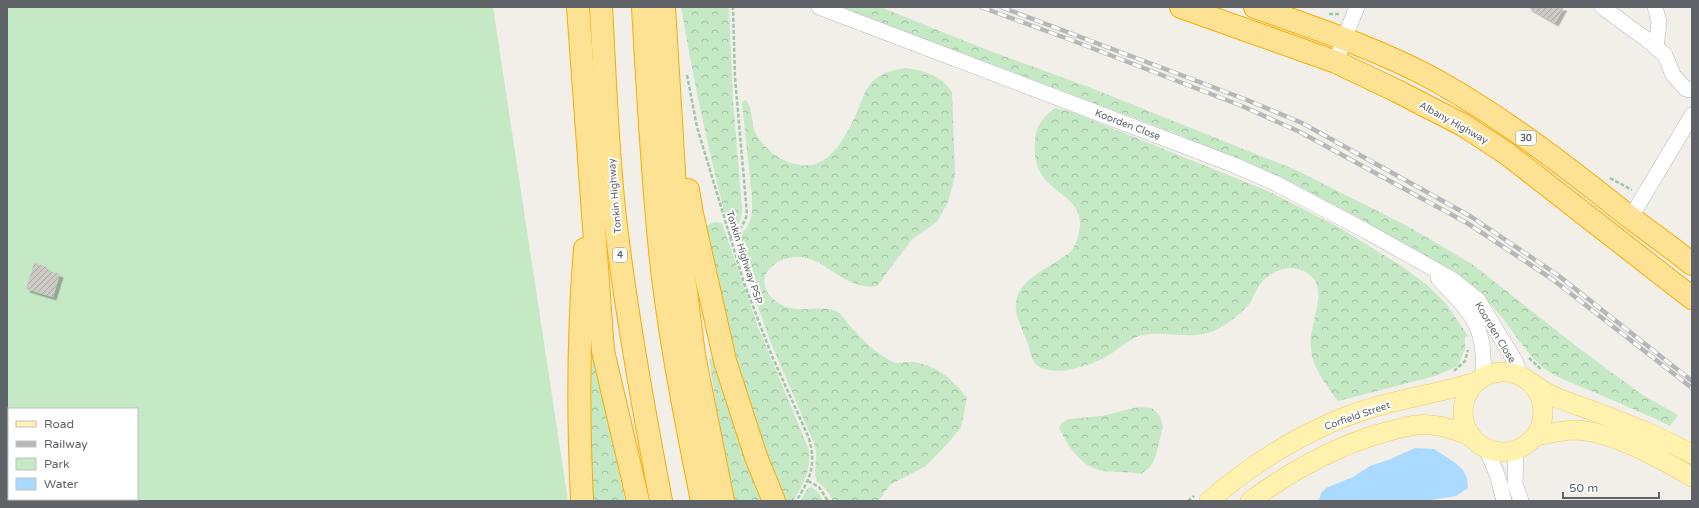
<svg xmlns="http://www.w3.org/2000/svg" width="1699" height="508" viewBox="0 0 1699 508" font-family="'Varela Round',sans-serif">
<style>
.green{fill:#c5e8c5;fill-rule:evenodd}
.forest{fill:url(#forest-crowns)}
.water{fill:#aadaff}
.building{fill:url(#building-hatch);filter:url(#shadow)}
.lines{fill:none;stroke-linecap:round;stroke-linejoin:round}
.minor-casing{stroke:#b5b8bc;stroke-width:16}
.major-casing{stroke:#f2c960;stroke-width:20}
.highway-casing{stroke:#f9ab00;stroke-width:24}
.path{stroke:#9cc7a9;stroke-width:2.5;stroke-dasharray:4 2;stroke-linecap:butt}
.minor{stroke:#fff;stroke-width:15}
.major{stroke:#fff2af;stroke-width:19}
.highway{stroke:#fde293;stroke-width:22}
.rail-casing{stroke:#b6b7b8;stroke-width:4.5}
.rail{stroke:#fff;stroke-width:3;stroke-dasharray:9;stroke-linecap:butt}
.labels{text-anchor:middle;stroke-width:4;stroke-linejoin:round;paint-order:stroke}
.shield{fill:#fff;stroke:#8f9295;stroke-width:1}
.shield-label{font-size:9px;font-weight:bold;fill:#5f6368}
.street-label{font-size:10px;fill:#5f6368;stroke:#fff}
</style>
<defs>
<pattern id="forest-crowns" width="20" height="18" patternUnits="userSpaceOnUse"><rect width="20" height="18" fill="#c5e8c5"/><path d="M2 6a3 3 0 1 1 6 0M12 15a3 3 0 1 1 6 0" fill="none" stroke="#a3c0a4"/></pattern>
<pattern id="building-hatch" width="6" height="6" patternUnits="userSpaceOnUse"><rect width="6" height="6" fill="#cccac5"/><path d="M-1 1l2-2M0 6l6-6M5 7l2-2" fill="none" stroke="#a9a8a4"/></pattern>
<filter id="shadow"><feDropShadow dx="3.5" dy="3.5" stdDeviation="0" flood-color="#0004"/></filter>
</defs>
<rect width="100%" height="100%" fill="#f1efe8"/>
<path class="green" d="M7 7H493L568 501H7ZM9 409H137V499H9Z"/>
<g class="forest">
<path d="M681 7H729L733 101 742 207C742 216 741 224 732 229 724 219 721 196 717 183 703 125 691 66 681 7Z"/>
<path d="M839 7H880L990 51 1086 86 1296 170 1409 227 1472 264 1576 346 1641 394 1678 415 1670 426C1644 413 1616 402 1589 390 1574 384 1558 378 1545 369 1528 355 1517 337 1504 320 1490 302 1474 286 1456 273L1251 165 1177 134Z"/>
<path d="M906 68C925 71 941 75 952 92L955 176 948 202 937 222 912 239 877 286C844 291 824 255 796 257 769 258 751 284 777 302 797 317 824 302 839 313 845 318 849 326 855 331 866 344 878 354 893 362 898 365 905 361 910 362 935 363 954 380 967 398L961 427 950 441 926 466 890 485 878 501H833L827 490 817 481 815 475 816 453 814 443 771 343 735 243C737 235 745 232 748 225 753 217 752 206 752 197L742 103 743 101 746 100C753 110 751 122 755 132 757 138 764 145 768 149 777 158 788 163 800 165 832 171 850 128 860 105 863 97 865 90 871 83 880 73 892 70 906 68Z"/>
<path d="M1055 108 1072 112 1270 192 1338 227 1403 267 1427 285 1445 302 1468 336 1465 337V349L1458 366 1435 376 1338 401C1330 391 1313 367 1312 355 1311 349 1310 341 1311 336 1313 319 1326 290 1312 277 1297 262 1274 267 1261 283 1256 289 1254 296 1250 303 1241 314 1230 322 1218 329 1193 342 1166 330 1142 335 1130 338 1119 349 1109 355 1093 365 1048 381 1034 362 1031 357 1030 349 1028 344 1025 335 1017 319 1016 311 1013 281 1043 272 1063 257 1066 255 1070 253 1072 250 1077 243 1079 234 1080 225 1082 199 1050 192 1040 172 1035 163 1034 152 1035 142 1035 127 1043 117 1055 108Z"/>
<path d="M714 222 722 223 723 226 758 327 809 450C811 472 804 482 793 501H783L752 426 702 227Z"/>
<path d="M589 291C598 361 610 431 625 501H588Z"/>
<polygon points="715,358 756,487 762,501 730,501 709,359"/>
<path d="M1138 407 1152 408 1160 416 1163 427 1155 458 1150 467 1141 474C1128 471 1115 473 1103 471 1081 467 1068 446 1059 428L1062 423 1069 419 1102 416Z"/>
<polygon points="811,487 817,491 823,501 800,501 808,488"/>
</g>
<polygon class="water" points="1415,448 1434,449 1454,462 1463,470 1467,478 1468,488 1456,496 1424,501 1319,501 1321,493 1326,488 1353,477 1370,466 1391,459"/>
<g class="building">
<polygon points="1527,7 1564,7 1555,23"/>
<polygon points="34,263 47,267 47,270 60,274 53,297 26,289"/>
</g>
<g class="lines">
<defs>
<g id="minor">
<polyline points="819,7 1229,163 1275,183 1366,231 1450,278 1478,300 1515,361 1521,376"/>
<polyline points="1602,7 1646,39 1665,55 1673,75 1686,89 1692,90"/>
<polyline points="1655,7 1659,22 1656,48"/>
<polyline points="1336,62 1344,39 1357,7"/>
<polyline points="1631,217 1692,115"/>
<path d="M1438 278C1451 293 1469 308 1477 327 1484 342 1483 361 1484 377"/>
<polyline points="1486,448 1498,477 1504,501"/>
<polyline points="1516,450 1515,484 1521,501"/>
</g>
<g id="major">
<circle cx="1503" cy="412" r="40"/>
<path d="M1532 383C1550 398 1575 404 1596 412 1629 425 1661 437 1692 454"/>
<path d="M1536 436C1549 434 1562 430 1575 430 1612 431 1661 459 1692 477"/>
<path d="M1209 501C1257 459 1320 421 1382 405 1413 397 1445 391 1476 382"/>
<path d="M1250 501C1293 470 1337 445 1389 431 1402 428 1418 423 1431 425 1446 426 1458 431 1472 437"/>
</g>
<g id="highway">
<polyline points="578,7 603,351 638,501"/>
<path d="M601 7C605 77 607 148 615 218 626 313 643 407 661 501"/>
<path d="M643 7C648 92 652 176 661 260 670 341 686 421 702 501"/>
<polyline points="664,7 677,221 694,355 723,501"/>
<polyline points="1181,7 1336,62 1397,91 1463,125 1506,153 1692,298"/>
<path d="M1255 7C1318 29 1381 50 1439 82 1506 120 1567 167 1627 215 1648 231 1671 247 1692 264"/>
<polyline points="688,190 692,214 725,361 756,457 774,501"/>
<path d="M582 501C578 417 578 333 585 249"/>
</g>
</defs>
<use href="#minor" class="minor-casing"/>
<use href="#major" class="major-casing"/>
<use href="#highway" class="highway-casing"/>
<g class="path">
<polyline points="1329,14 1339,14"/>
<path d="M687 75 697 127 744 283 772 356 808 436C817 463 811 478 796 501"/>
<polyline points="1610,178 1632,190"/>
<path d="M730 237C739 231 744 225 747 214L735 78 733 7"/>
<polyline points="1529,358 1542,370"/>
<polyline points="1454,371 1465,361 1468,350"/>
<polyline points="808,481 819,487 828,501"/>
<polyline points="1188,501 1194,496"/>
</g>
<use href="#minor" class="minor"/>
<use href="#major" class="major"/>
<use href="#highway" class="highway"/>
<defs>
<g id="rail">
<polyline points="981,7 1071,40 1242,106 1300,132 1467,223 1552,279 1692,388"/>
<polyline points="1001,7 1247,100 1302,123 1470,216 1559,276 1692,381"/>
</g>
</defs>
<use href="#rail" class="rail-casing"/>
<use href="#rail" class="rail"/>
</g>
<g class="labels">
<g class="shield">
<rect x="1516" y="131" width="20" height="14" rx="3"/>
<rect x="613" y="248" width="14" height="14" rx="3"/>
</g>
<g class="shield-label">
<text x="1526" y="141">30</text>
<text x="620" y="258">4</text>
</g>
<g class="street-label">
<text transform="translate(1454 122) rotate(29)" y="4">Albany Highway</text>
<text transform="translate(1128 124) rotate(21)" y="4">Koorden Close</text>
<text transform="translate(614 196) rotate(-95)" y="4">Tonkin Highway</text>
<text transform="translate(745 257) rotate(72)" y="4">Tonkin Highway PSP</text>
<text transform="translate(1496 332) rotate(59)" y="4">Koorden Close</text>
<text transform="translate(1357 415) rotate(-19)" y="4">Corfield Street</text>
</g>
</g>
<rect width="1699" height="508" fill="none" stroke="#5f6368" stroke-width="16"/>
<rect x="8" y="408" width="130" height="92" fill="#ffffff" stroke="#bfc1c3"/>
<rect x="16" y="421" width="20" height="6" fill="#fff2af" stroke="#bfc1c3"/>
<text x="44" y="428" font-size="12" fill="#5f6368">Road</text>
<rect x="16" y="441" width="20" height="6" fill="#b6b7b8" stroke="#bfc1c3"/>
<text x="44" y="448" font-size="12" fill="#5f6368">Railway</text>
<rect x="16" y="458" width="20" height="12" fill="#c5e8c5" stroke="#bfc1c3"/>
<text x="44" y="468" font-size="12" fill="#5f6368">Park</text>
<rect x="16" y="478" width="20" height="12" fill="#aadaff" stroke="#bfc1c3"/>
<text x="44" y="488" font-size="12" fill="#5f6368">Water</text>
<path d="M1563 492v6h96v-6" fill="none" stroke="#5f6368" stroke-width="2"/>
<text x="1569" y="492" font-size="12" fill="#5f6368" stroke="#ffffff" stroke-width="3" paint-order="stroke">50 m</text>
</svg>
